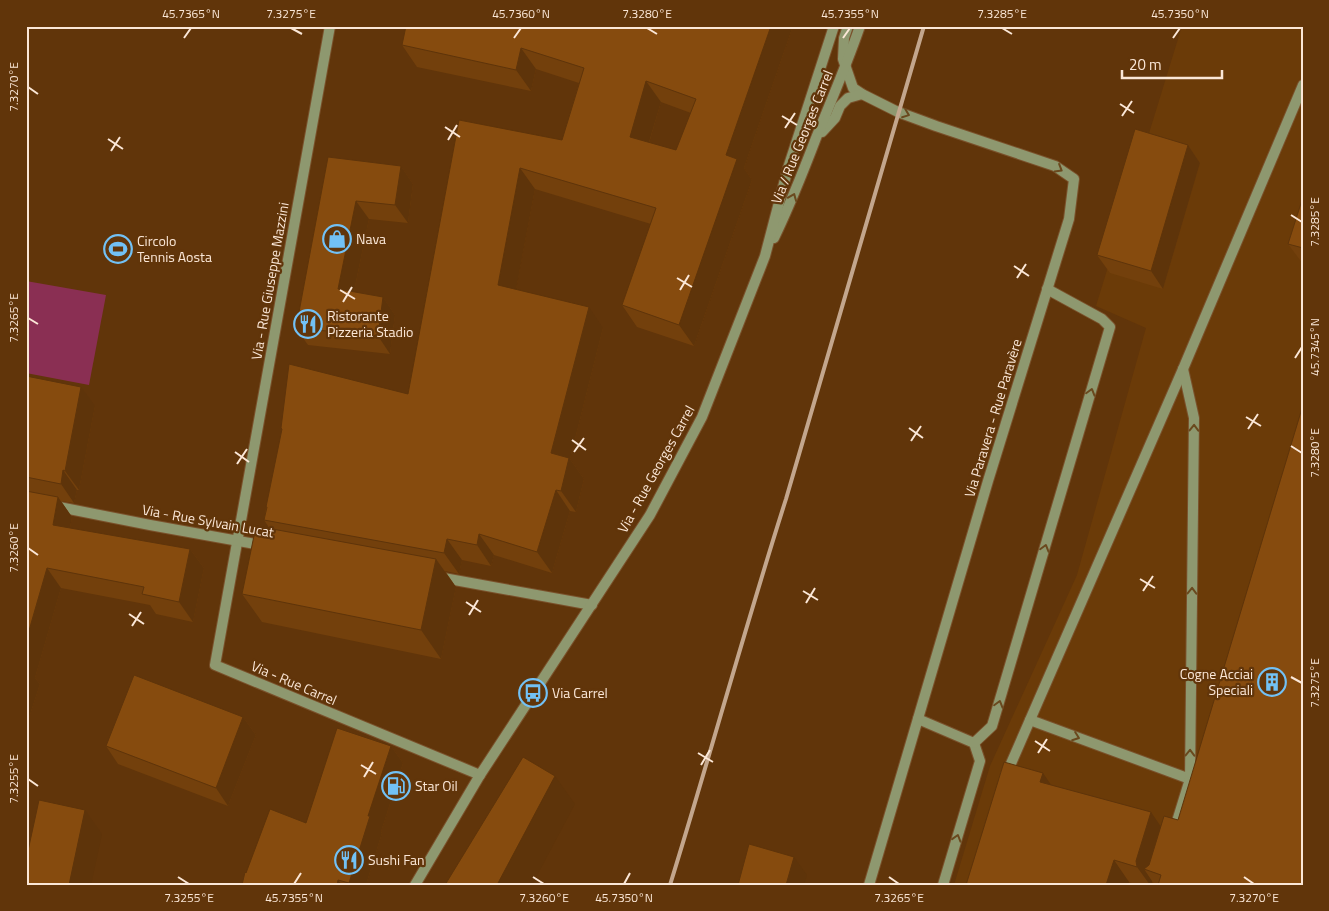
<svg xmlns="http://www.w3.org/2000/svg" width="1329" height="911" viewBox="0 0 1329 911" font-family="'Titillium Web',sans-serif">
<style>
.built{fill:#6b3b08}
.green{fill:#8a2f53}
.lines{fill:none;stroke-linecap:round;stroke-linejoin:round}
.service-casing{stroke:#7a512b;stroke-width:12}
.minor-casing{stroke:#7a512b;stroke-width:12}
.tertiary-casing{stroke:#7a512b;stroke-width:12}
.service{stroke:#8e986f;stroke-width:10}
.minor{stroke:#8e986f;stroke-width:10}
.tertiary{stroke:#8e986f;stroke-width:10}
.rail{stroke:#c3a68d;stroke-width:4}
.wall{fill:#73400c;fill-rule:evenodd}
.shaded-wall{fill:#5e340a}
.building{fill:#864b0e;stroke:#5e340a;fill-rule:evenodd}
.oneway{stroke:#6a491e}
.ticks{fill:none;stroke:#fbe7d7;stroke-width:2}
.labels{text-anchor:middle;stroke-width:4.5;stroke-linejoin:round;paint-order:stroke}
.street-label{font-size:14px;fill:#fbe7d7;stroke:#61350a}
.poi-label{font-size:14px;fill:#fbe7d7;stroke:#61350a;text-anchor:start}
.neatline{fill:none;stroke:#fbe7d7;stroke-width:2}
.ticks-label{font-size:12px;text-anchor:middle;fill:#fbe7d7}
</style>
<rect width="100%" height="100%" fill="#61350a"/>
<polygon class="built" points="1182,26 1303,26 1303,885 954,885 990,766 1077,575 1146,328 1096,306"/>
<polygon class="green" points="26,281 106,295 89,385 26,373"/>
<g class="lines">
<defs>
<g id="service">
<polyline points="918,719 974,743 980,761 943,885"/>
<polyline points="1030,720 1190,779"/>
<polyline points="974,743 992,726 1110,327 1102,319 1047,289"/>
<polyline points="1006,775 1183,369 1303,85"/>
<polyline points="1174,831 1190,779 1194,418 1183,369"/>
</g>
<g id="minor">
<polyline points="330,26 215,665 480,775"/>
<polyline points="54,506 150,525 266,546"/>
<polyline points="438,577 592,605"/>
</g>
<g id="tertiary">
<polyline points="848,26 844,38 843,59 853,88 862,94 898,112 936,126 1055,166 1074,179 1069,219 988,481 869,885"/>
<polyline points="822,132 835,118 840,106 848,98 862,94"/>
<path d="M774 238C790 205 803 172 816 138 831 101 847 64 860 26"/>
<polyline points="415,885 480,775 650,515 702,417 765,256 788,168 834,26"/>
</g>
</defs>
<use href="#service" class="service-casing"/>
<use href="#minor" class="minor-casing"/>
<use href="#tertiary" class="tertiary-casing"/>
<use href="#service" class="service"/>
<use href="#minor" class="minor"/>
<use href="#tertiary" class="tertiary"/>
<path class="rail" d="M670 885C710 756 745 627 786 499L924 26"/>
</g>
<g class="wall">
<path d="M793 26 744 168 752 180 694 346 637 327 622 305 651 224 535 189 516 289 603 328 570 459 584 479 576 512 570 511 552 573 494 555 491 566 462 560 459 574 445 571 456 587 441 659 262 622 242 594 270 529 264 520 266 508V507L282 430 281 428 408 394 459 120 562 140 579 83 536 69 531 91 417 67 402 45ZM661 102 691 113 676 150 649 143Z"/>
<polygon points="1188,145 1200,163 1163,289 1110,273 1097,255"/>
<polygon points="328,157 401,166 413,184 408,223 369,219 354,292 383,297 395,315 390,354 308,345 296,328"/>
<polygon points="1303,197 1303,264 1288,244"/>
<polygon points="26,376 95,406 79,490 77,490 74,503 61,501 72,517 70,528 190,549 204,568 193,622 156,614 150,605 61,588 35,678 40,684 26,727"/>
<polygon points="243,717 256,735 228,806 118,764 106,746"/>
<polygon points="391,746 403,763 381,832 382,833 366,885 242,885 246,873 306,823"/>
<polygon points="1051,785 1161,826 1178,820 1303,885 1155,885 1152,881 1152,885 1137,885 1129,882"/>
</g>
<g class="shaded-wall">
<polygon points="771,26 793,26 744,168 752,180 694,346 679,325 726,155"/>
<polygon points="521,48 536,69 531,91 516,70"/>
<polygon points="646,81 661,102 644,159 630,137"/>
<polygon points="1188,145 1200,163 1163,289 1151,271"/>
<polygon points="401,166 413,184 408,223 395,205"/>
<polygon points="520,168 535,189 513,306 498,285"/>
<polygon points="356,201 369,219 351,306 338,289"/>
<polygon points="383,297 395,315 390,354 378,336"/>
<polygon points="589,307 603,328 570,459 584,479 576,512 561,491 551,453"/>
<polygon points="81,387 95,406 79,490 65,471"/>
<polygon points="63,470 77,490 74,503 61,484"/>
<polygon points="556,490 570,511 552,573 537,552"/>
<polygon points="58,497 72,517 67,544 53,525"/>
<polygon points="479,534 494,555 491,566 477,545"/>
<polygon points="447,539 462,560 459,574 444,553"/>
<polygon points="190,549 204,568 193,622 179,602"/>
<polygon points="436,559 456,587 441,659 421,630"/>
<polygon points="47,568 61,588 35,678 40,684 26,727 26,641"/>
<polygon points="243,717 256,735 228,806 216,788"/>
<polygon points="391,746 403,763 381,832 382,833 366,885 350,885 349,883 368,816"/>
<polygon points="1043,773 1058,795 1040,782"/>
<polygon points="555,776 575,804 532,885 497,885"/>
<polygon points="85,810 102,834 91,885 69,885"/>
<polygon points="1151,812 1166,834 1155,873 1144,869 1152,881 1152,885 1150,885 1137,867 1136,861"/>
<polygon points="794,857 807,875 804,885 786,885"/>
<polygon points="1114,860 1129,882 1129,885 1106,885"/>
<polygon points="338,880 342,885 337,885"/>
</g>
<g class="building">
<path d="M406 26H771L726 155 737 159 679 325 622 305 656 208 520 168 498 285 589 307 551 453 569 458 561 491 556 490 537 552 479 534 477 545 447 539 444 553 264 520 267 507H266L282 429 281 428 289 364 408 394 459 120 562 140 584 68 521 48 516 70 402 45ZM646 81 696 99 676 150 630 137Z"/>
<polygon points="1135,129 1188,145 1151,271 1097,255"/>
<polygon points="328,157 401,166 395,205 356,201 338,289 383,297 378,336 296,328"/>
<polygon points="1303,197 1303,248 1288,244"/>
<polygon points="26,376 81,387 65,471 63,470 61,484 26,477"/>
<polygon points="1303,405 1303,885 1158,885 1161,875 1144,869 1149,865 1164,816 1178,820"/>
<polygon points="26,491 58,497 53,525 190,549 179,602 142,594 144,587 47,568 26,641"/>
<polygon points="256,526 436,559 421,630 242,594"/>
<polygon points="134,675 243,717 216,788 106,746"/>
<polygon points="337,728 391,746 368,816 370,816 349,883 338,880 337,885 242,885 245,872 246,873 270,809 306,823"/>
<polygon points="523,757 555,776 497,885 445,885"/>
<polygon points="1004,762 1043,773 1040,782 1151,812 1136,861 1137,867 1114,860 1106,885 966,885"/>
<polygon points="39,800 85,810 69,885 26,885 26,860"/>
<polygon points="749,844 794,857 786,885 738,885"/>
</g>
<defs><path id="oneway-chevron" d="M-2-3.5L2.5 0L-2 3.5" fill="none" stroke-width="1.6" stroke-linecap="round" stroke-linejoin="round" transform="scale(1.25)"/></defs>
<g class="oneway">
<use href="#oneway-chevron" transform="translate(906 114) rotate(21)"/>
<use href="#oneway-chevron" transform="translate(1059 169) rotate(31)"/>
<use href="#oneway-chevron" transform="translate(793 197) rotate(-68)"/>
<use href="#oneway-chevron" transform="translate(1091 392) rotate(-74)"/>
<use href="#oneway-chevron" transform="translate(1194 428) rotate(-89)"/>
<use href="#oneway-chevron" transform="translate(1045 548) rotate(-74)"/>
<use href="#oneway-chevron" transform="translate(1192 591) rotate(-89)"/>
<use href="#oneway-chevron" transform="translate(999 704) rotate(-74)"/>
<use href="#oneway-chevron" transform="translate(1076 737) rotate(20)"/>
<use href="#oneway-chevron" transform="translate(1190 753) rotate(-89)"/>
<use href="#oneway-chevron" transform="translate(957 838) rotate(-73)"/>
</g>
<path class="ticks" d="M291 28 302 34M647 28 657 34M1002 28 1012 34M184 38 191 28M514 38 521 28M843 38 850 28M1173 38 1180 28M28 87 38 94M1120 104 1134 113M782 116 797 125M1122 116 1132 101M445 127 460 137M785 128 795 113M108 139 123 149M448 140 457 125M111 151 120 137M1291 215 1302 222M1014 266 1029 276M677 278 692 287M1017 278 1026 264M340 290 355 299M680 290 689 275M343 302 352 287M28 318 38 324M1295 358 1302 347M1246 417 1261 426M909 428 923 438M1248 429 1258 414M572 440 586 450M911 441 921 426M1291 446 1302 453M235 452 249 462M574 452 584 438M237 464 247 449M28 548 38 555M1140 579 1155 588M803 591 818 600M1143 591 1153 576M466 602 481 612M806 603 815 588M129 614 144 624M469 615 478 600M132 626 141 612M1291 677 1302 683M1035 741 1050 751M698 753 713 762M1038 753 1047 739M361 765 376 774M701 765 710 750M364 777 373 762M28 779 38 786M178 877 189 884M533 877 544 884M889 877 899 884M1244 877 1254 884M294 884 301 873M624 884 630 873"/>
<defs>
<symbol id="shop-ring" viewBox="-11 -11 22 22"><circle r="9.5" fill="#61350a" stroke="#72c1f5" stroke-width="1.5"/><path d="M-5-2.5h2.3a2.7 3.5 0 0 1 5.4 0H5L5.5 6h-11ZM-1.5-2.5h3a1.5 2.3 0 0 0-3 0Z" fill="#72c1f5"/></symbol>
<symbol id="stadium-ring" viewBox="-11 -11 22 22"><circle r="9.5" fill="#61350a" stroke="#72c1f5" stroke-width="1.5"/><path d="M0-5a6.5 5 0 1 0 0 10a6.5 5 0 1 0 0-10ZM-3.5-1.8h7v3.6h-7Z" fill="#72c1f5"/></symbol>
<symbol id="restaurant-ring" viewBox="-11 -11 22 22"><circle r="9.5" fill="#61350a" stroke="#72c1f5" stroke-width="1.5"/><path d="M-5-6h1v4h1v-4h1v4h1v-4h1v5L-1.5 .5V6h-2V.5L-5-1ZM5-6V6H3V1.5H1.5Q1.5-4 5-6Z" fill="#72c1f5"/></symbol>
<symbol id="building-ring" viewBox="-11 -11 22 22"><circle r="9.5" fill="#61350a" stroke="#72c1f5" stroke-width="1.5"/><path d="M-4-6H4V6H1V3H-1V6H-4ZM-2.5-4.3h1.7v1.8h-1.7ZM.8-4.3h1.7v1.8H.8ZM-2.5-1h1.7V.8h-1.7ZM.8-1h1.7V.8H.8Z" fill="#72c1f5"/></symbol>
<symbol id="bus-ring" viewBox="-11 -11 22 22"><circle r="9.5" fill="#61350a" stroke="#72c1f5" stroke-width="1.5"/><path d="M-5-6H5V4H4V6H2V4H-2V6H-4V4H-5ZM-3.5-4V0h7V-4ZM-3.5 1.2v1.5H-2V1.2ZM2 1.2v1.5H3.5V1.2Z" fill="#72c1f5"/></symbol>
<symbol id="fuel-ring" viewBox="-11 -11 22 22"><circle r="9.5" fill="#61350a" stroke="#72c1f5" stroke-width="1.5"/><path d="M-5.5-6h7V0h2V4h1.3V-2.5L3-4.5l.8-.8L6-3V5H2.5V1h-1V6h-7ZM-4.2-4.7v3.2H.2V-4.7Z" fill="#72c1f5"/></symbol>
</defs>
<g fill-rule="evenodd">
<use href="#shop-ring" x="321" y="223" width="32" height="32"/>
<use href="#stadium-ring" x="102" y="233" width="32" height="32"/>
<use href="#restaurant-ring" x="292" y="308" width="32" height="32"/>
<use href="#building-ring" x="1256" y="666" width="32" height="32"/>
<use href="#bus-ring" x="517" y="677" width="32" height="32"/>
<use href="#fuel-ring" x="380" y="770" width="32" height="32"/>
<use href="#restaurant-ring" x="333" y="844" width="32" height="32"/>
</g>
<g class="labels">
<g class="street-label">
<text transform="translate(802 137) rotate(-68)" y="5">Via / Rue Georges Carrel</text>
<text transform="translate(270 281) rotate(-80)" y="5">Via - Rue Giuseppe Mazzini</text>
<text transform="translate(993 418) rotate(-73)" y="5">Via Paravera - Rue Paravère</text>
<text transform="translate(656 469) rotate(-61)" y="5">Via - Rue Georges Carrel</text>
<text transform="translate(208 521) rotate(10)" y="5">Via - Rue Sylvain Lucat</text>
<text transform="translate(294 683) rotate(23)" y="5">Via - Rue Carrel</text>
</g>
<g class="poi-label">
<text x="356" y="244">Nava</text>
<text x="137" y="246">Circolo<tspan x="137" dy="16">Tennis Aosta</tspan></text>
<text x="327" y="321">Ristorante<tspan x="327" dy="16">Pizzeria Stadio</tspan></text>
<text x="1253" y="679" text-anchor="end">Cogne Acciai<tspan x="1253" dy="16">Speciali</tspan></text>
<text x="552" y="698">Via Carrel</text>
<text x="415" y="791">Star Oil</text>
<text x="368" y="865">Sushi Fan</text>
</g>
</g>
<rect width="1329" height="911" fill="none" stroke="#61350a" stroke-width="55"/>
<path d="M1122 70v8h100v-8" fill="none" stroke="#fbe7d7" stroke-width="2.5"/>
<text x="1129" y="70" font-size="15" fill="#fbe7d7" stroke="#61350a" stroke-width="4" paint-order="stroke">20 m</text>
<rect x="28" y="28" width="1274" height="856" class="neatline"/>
<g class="ticks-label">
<text x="191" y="18">45.7365°N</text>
<text x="291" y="18">7.3275°E</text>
<text x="521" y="18">45.7360°N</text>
<text x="647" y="18">7.3280°E</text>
<text x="850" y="18">45.7355°N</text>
<text x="1002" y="18">7.3285°E</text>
<text x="1180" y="18">45.7350°N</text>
<text transform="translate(14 87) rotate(-90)" y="4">7.3270°E</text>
<text transform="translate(1315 222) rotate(-90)" y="4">7.3285°E</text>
<text transform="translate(14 318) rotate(-90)" y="4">7.3265°E</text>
<text transform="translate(1315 347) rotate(-90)" y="4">45.7345°N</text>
<text transform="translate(1315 453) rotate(-90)" y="4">7.3280°E</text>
<text transform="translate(14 548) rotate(-90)" y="4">7.3260°E</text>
<text transform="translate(1315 683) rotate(-90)" y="4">7.3275°E</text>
<text transform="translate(14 779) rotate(-90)" y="4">7.3255°E</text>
<text x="189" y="902">7.3255°E</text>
<text x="294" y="902">45.7355°N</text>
<text x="544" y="902">7.3260°E</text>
<text x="624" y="902">45.7350°N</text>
<text x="899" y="902">7.3265°E</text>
<text x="1254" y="902">7.3270°E</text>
</g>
</svg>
